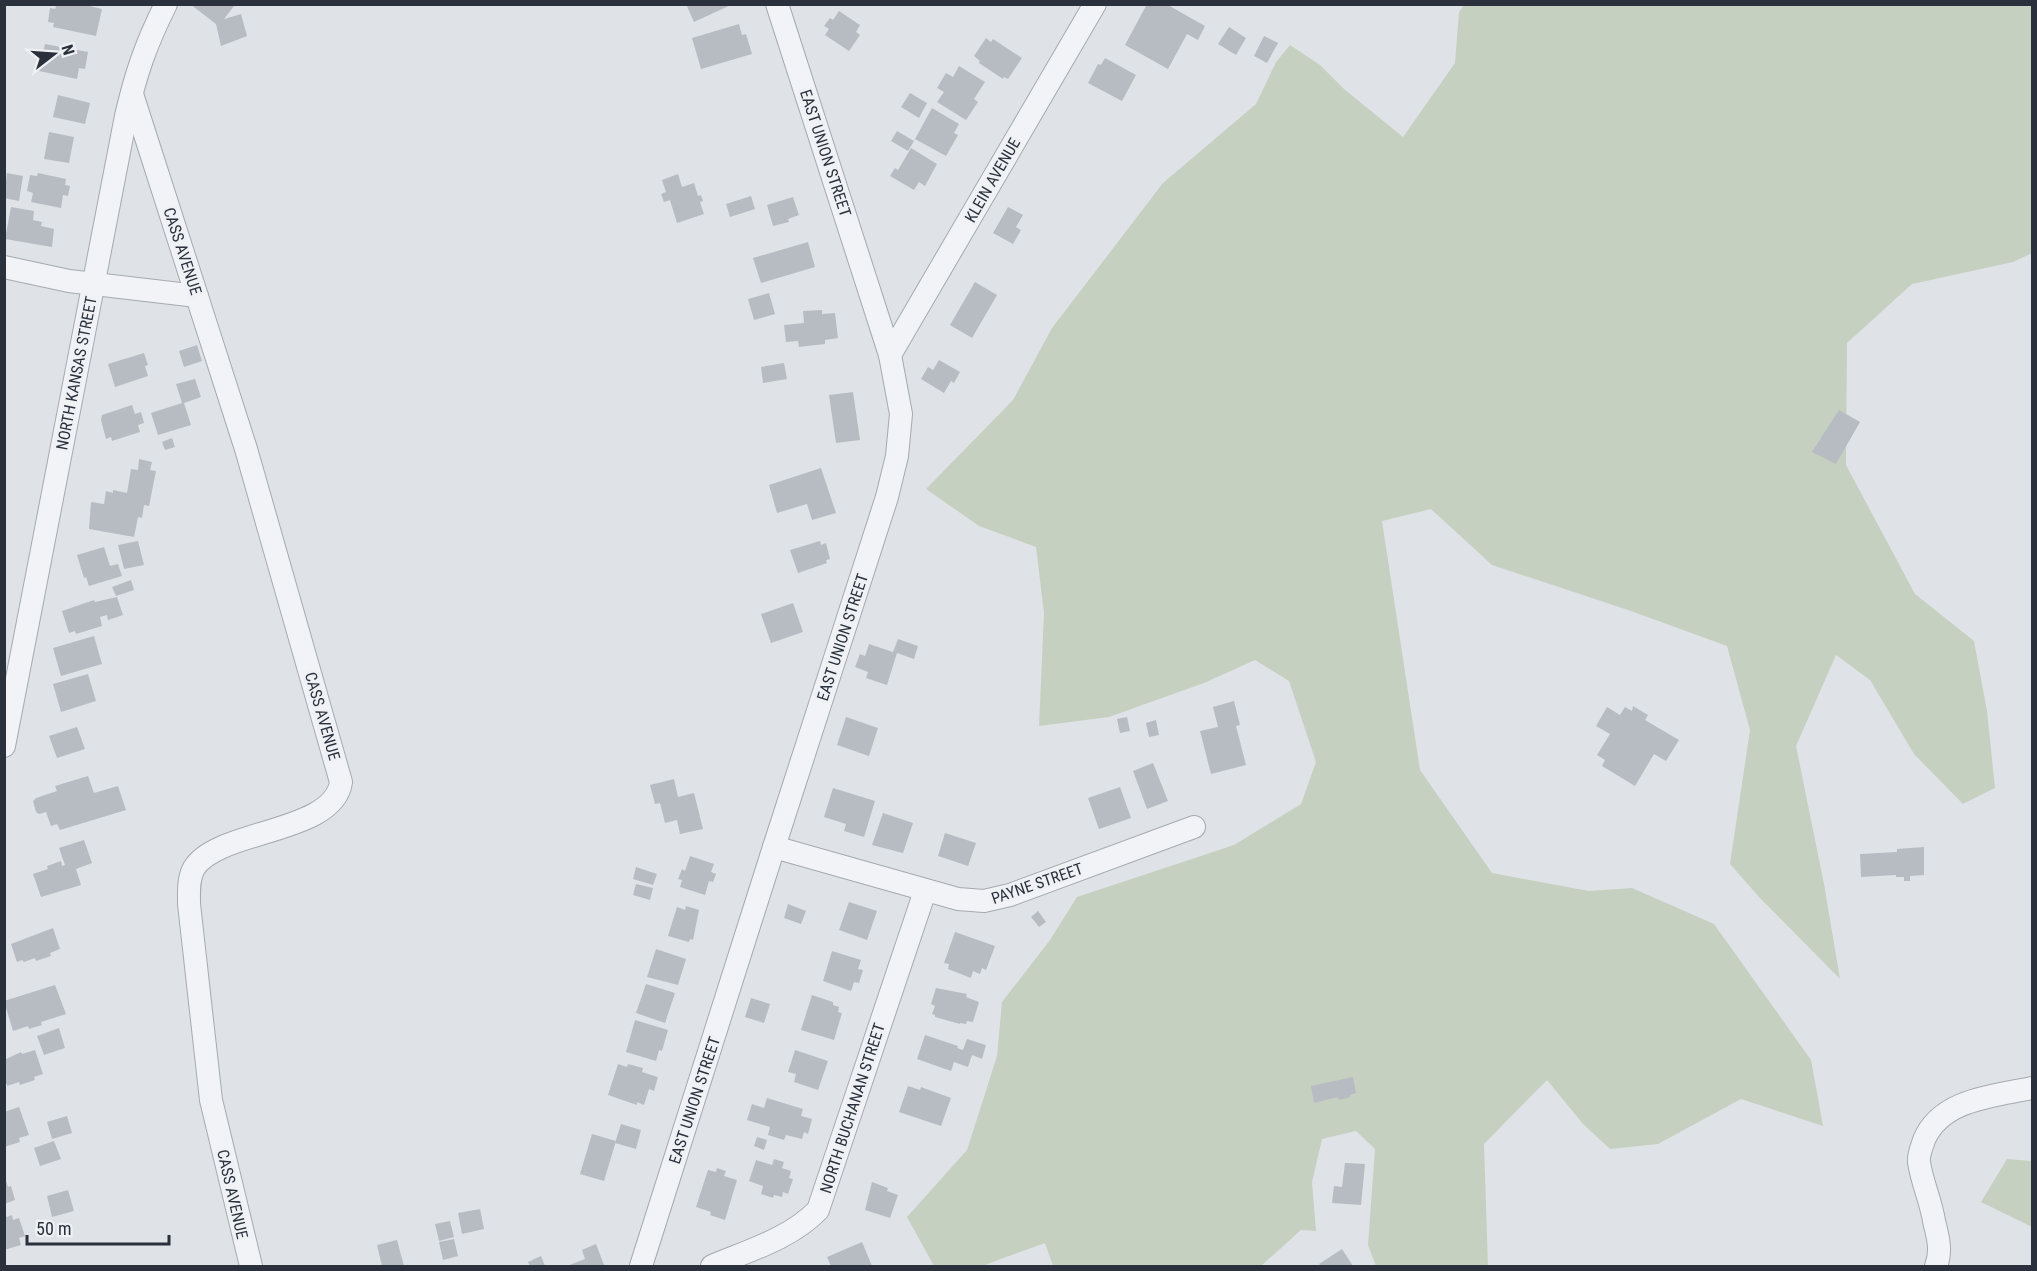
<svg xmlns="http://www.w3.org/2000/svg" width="2037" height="1271" viewBox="0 0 2037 1271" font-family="'Roboto Condensed',sans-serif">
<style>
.green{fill:#c6d0c1}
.building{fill:#b7bcc3}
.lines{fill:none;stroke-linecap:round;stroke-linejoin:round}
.street-casing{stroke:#a5aab0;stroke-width:24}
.street{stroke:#f2f3f6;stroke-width:22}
.labels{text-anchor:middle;stroke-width:6;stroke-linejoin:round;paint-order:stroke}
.street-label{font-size:16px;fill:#2a313c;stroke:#eff1f5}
</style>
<rect width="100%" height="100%" fill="#dfe3e7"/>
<g class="green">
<polygon points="1464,5 2032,5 2032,253 2013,262 1912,284 1847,343 1846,465 1915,594 1974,641 1987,711 1995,788 1963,804 1914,754 1870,680 1836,655 1796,746 1824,884 1840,979 1759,897 1730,864 1750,730 1727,646 1628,610 1492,565 1431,509 1382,521 1420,770 1492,873 1589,891 1632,888 1714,924 1811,1060 1823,1126 1741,1099 1658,1144 1610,1149 1583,1124 1547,1080 1484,1144 1488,1266 1376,1266 1368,1245 1375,1149 1356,1131 1322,1139 1312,1182 1316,1231 1301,1230 1261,1266 1053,1266 1045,1243 982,1266 934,1266 907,1217 967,1150 997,1056 1002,1002 1050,940 1077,897 1234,845 1301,804 1316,762 1289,681 1255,660 1204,683 1109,717 1039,726 1044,613 1036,547 979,526 926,489 1013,400 1052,328 1163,183 1256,104 1276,62 1290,45 1320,65 1344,89 1403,137 1455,63 1459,12"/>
<polygon points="2007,1159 2032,1161 2032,1227 1981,1202"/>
</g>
<g class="building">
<polygon points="57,4 81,4 102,9 96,36 53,27 54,23 48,22 50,8 55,9"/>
<polygon points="190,4 231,4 234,6 224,19 241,14 247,36 221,46 216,24"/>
<polygon points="686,4 733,4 694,22"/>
<polygon points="1147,4 1166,4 1205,26 1198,40 1187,34 1168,69 1125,45"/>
<polygon points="839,11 860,25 856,32 860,35 849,51 825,35 829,29 824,26 830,18 833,20"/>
<polygon points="739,24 742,35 746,34 752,54 701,69 692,38"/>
<polygon points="1229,27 1246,38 1236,55 1218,44"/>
<polygon points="1264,36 1278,43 1267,63 1254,56"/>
<polygon points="986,38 991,42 993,39 1022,58 1008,79 1004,77 1003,79 979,63 980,61 974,56"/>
<polygon points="45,44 88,52 85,69 79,68 77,79 39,71"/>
<polygon points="1105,58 1136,75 1122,101 1088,83 1098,64 1101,65"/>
<polygon points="959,66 985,82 974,99 978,102 966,120 937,102 944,92 937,88 946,73 953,77"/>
<polygon points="910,93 927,103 919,118 901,107"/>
<polygon points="58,95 90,103 85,124 53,117"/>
<polygon points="932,108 959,124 954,133 958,135 946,156 915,139"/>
<polygon points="897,131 914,141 908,151 891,141"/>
<polygon points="49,132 74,137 69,163 44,159"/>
<polygon points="911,148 937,164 925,186 919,182 914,190 890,176 895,168 898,170"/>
<polygon points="7,173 23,176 19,201 4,198"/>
<polygon points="38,173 66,179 65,185 70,186 68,196 63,195 61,208 31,202 33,193 27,191 30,175 37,176"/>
<polygon points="678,174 682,187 694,183 698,196 701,195 703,201 700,202 704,214 677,223 670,200 664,202 661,194 666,192 662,180"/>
<polygon points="751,196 755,209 730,217 726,204"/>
<polygon points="793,197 799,215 788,219 789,222 773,226 767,205"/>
<polygon points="11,207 34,211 33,220 42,222 41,226 54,229 52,247 5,239"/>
<polygon points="1008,207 1023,215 1016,227 1021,230 1013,244 993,233"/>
<polygon points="808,242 815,267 761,283 753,258"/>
<polygon points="975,282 997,295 972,338 950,325"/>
<polygon points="769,293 775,314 754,320 748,299"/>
<polygon points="822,310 822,314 835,313 838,338 825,340 825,344 799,347 798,341 786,342 784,325 804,323 803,311"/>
<polygon points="197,345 202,361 184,367 179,351"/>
<polygon points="144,353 148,365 145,366 148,376 115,387 108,364"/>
<polygon points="939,360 960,372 954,383 951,381 944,393 921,379 928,367 933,370"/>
<polygon points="784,363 787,379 763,383 761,367"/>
<polygon points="195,379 201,397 184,403 191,425 158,435 151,413 182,403 176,384"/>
<polygon points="853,392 860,440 836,443 829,395"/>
<polygon points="132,405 135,414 141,412 144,423 138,425 140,432 112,441 111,437 106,439 101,420 102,415"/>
<polygon points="1839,410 1860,422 1836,464 1812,452"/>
<polygon points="172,438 175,447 165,450 162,442"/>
<polygon points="139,459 152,462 150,470 156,471 149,506 144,505 142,518 138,517 134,537 89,529 91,502 104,504 106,491 113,493 113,490 127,493 131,469 138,470"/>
<polygon points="821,468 836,513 812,520 807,504 777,513 769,485"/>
<polygon points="138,541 144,565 124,569 118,545"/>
<polygon points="820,541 821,545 826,543 830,559 826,560 827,563 798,573 790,550"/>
<polygon points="104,547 110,566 118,564 122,576 89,586 86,577 84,578 77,555"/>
<polygon points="131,580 134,590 116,596 112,587"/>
<polygon points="117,597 123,615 108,620 107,615 100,617 102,626 76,634 75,631 69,633 62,611 94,600 95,602"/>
<polygon points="793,603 803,632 771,643 761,614"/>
<polygon points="94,636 102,664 61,676 53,648"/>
<polygon points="898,639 918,646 914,659 897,653 887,685 866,678 868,672 855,667 860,654 865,656 869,644 893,652"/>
<polygon points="88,674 96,701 61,712 53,684"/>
<polygon points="1234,701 1240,725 1236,726 1246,765 1211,774 1200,731 1218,727 1213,707"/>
<polygon points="1633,706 1648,715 1645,720 1679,740 1666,761 1654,754 1635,786 1602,766 1605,760 1597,755 1610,734 1596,726 1607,707 1620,715 1625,707 1632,711"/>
<polygon points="846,717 878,728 869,756 837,745"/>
<polygon points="1127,717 1130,731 1120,733 1117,719"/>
<polygon points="1156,720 1159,735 1149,737 1146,723"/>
<polygon points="77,727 85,749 57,758 49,736"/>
<polygon points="1153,763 1168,801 1147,809 1133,771"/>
<polygon points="88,776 94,793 118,786 126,810 60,830 57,824 51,826 46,812 39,814 36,812 33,801 36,798 57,791 55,786"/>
<polygon points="674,779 678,797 694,793 703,829 680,834 677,820 665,823 660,803 655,804 650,785"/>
<polygon points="1120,787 1131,818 1099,829 1088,798"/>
<polygon points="833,788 875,801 864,837 844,831 846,824 824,817"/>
<polygon points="883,813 913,823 903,853 872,845"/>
<polygon points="945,833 976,843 968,866 938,856"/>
<polygon points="84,840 92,863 76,869 81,885 41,897 33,874 48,869 47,866 61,861 62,866 65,865 59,848"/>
<polygon points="1924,847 1924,875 1910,876 1910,881 1904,881 1904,877 1896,877 1896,875 1861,877 1860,854 1897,852 1897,849"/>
<polygon points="690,856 714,864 711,872 716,874 713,882 709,881 705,895 680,887 682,880 678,879 682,869 685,871"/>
<polygon points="636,867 657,874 653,885 633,879"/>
<polygon points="636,884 653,888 650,900 633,895"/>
<polygon points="849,902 877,911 867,940 839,930"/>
<polygon points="788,904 806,911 801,924 784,918"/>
<polygon points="686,906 699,910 693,940 690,939 689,942 668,936 677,907 685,910"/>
<polygon points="1038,911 1046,922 1039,927 1031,917"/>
<polygon points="53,928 60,949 50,953 51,956 36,961 35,958 24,962 22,960 17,962 11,944"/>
<polygon points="955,932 995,946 986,970 982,968 980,974 973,971 971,978 948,969 949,964 944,963"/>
<polygon points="656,949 686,959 678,985 647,977"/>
<polygon points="832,951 861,960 858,969 863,970 859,983 854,982 851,991 823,981"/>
<polygon points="646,984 675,993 665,1023 636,1013"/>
<polygon points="55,985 66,1014 41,1022 42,1025 29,1029 28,1026 13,1031 4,1001"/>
<polygon points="936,988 967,994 966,997 979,1002 973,1022 967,1021 966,1024 960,1023 960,1024 935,1017 935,1015 932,1014 935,1006 931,1004"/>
<polygon points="812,995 833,1002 833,1005 839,1007 838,1012 842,1013 834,1040 801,1030"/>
<polygon points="751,998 770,1004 764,1023 745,1017"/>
<polygon points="635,1020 668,1030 662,1051 659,1050 656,1061 626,1052"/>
<polygon points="59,1028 65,1048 44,1055 37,1036"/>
<polygon points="925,1035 958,1046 957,1048 963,1050 967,1039 986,1045 982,1059 972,1055 968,1067 954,1062 951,1071 917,1059"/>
<polygon points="35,1050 43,1074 34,1077 35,1080 20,1085 19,1082 7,1086 7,1084 4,1084 4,1060 21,1052 22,1054"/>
<polygon points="795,1050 828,1061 818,1090 794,1082 796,1074 788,1072"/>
<polygon points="618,1064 627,1067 628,1064 643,1068 642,1072 658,1077 654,1091 649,1089 644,1105 637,1102 637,1105 608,1095"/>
<polygon points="1353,1077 1356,1093 1350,1095 1350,1097 1339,1100 1338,1097 1314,1103 1311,1086"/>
<polygon points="908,1086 920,1090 921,1087 951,1098 941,1126 899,1112"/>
<polygon points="767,1098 803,1109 801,1116 812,1119 808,1134 804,1132 802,1139 786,1135 784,1140 768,1135 770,1127 747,1120 752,1104 764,1108"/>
<polygon points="19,1107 29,1135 19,1138 20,1142 4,1147 4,1112"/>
<polygon points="67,1116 72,1133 52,1139 47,1122"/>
<polygon points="621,1124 641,1130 636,1149 615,1143"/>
<polygon points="592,1134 616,1141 604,1181 580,1174"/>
<polygon points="757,1137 767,1140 764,1150 754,1146"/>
<polygon points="54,1141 61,1159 40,1166 34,1148"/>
<polygon points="774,1159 784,1162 782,1168 791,1171 789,1178 793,1179 788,1194 783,1192 782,1197 774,1195 773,1198 761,1194 763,1186 749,1181 756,1160 772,1165"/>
<polygon points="1345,1163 1365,1164 1361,1205 1332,1203 1334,1186 1342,1187"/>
<polygon points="717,1168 726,1171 724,1176 737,1180 725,1220 710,1215 711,1212 696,1207 708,1170 716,1172"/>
<polygon points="5,1177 8,1187 11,1186 15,1200 4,1204"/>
<polygon points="872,1182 888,1188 887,1191 898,1195 890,1218 865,1210"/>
<polygon points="68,1190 74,1211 52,1217 47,1196"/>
<polygon points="480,1209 484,1229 462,1234 458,1213"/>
<polygon points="12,1215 13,1220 19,1218 25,1236 19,1238 21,1245 4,1250 4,1218"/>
<polygon points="450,1221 454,1237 439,1241 435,1224"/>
<polygon points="454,1239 458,1256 443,1260 439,1242"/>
<polygon points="397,1240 404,1266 382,1266 377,1245"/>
<polygon points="862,1242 872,1266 831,1266 827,1257"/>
<polygon points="596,1244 604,1265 600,1266 567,1266 585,1259 582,1250"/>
<polygon points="1342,1249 1353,1266 1321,1266 1319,1264"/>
<polygon points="541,1256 545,1266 530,1266 528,1262"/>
</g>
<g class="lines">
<defs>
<g id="street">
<path d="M132 94 246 449 341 782C334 834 218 829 194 868 188 879 189 892 189 904L211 1100 251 1266"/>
<polyline points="4,267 69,281 197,296"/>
<polyline points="890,355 1095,4"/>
<path d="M4 746 126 116C136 73 146 44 166 4"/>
<polyline points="774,847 958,899 984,901 1010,895 1194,827"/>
<polyline points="641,1266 774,847 887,497 897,456 901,414 890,355 777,4"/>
<path d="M712 1266C747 1251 790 1239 818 1210L925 891"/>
<path d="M1936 1266C1942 1251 1938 1237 1934 1221 1931 1201 1922 1183 1919 1162 1918 1155 1922 1147 1924 1140 1941 1099 1994 1096 2032 1088"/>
</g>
</defs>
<use href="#street" class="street-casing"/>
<use href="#street" class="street"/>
</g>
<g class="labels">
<g class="street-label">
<text transform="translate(826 153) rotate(72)" y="6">EAST UNION STREET</text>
<text transform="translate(992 180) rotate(-60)" y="6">KLEIN AVENUE</text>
<text transform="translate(183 251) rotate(72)" y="6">CASS AVENUE</text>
<text transform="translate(76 373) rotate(-79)" y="6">NORTH KANSAS STREET</text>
<text transform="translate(842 637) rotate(-72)" y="6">EAST UNION STREET</text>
<text transform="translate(323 716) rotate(74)" y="6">CASS AVENUE</text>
<text transform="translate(1037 883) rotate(-19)" y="6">PAYNE STREET</text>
<text transform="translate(694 1100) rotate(-72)" y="6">EAST UNION STREET</text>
<text transform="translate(852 1108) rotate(-72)" y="6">NORTH BUCHANAN STREET</text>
<text transform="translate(233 1194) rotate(77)" y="6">CASS AVENUE</text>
</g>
</g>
<rect width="2037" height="1271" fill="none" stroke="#2a313c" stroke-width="12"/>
<g transform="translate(54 54) rotate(73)" stroke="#eff1f5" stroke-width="4.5" paint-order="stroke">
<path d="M0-4.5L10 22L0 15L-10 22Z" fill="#2a313c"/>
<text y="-9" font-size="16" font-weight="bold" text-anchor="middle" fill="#2a313c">N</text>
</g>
<path d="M27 1235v9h142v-9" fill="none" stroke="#2a313c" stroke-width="3"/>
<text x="36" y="1235" font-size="18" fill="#2a313c" stroke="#eff1f5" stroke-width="4.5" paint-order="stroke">50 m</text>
</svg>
